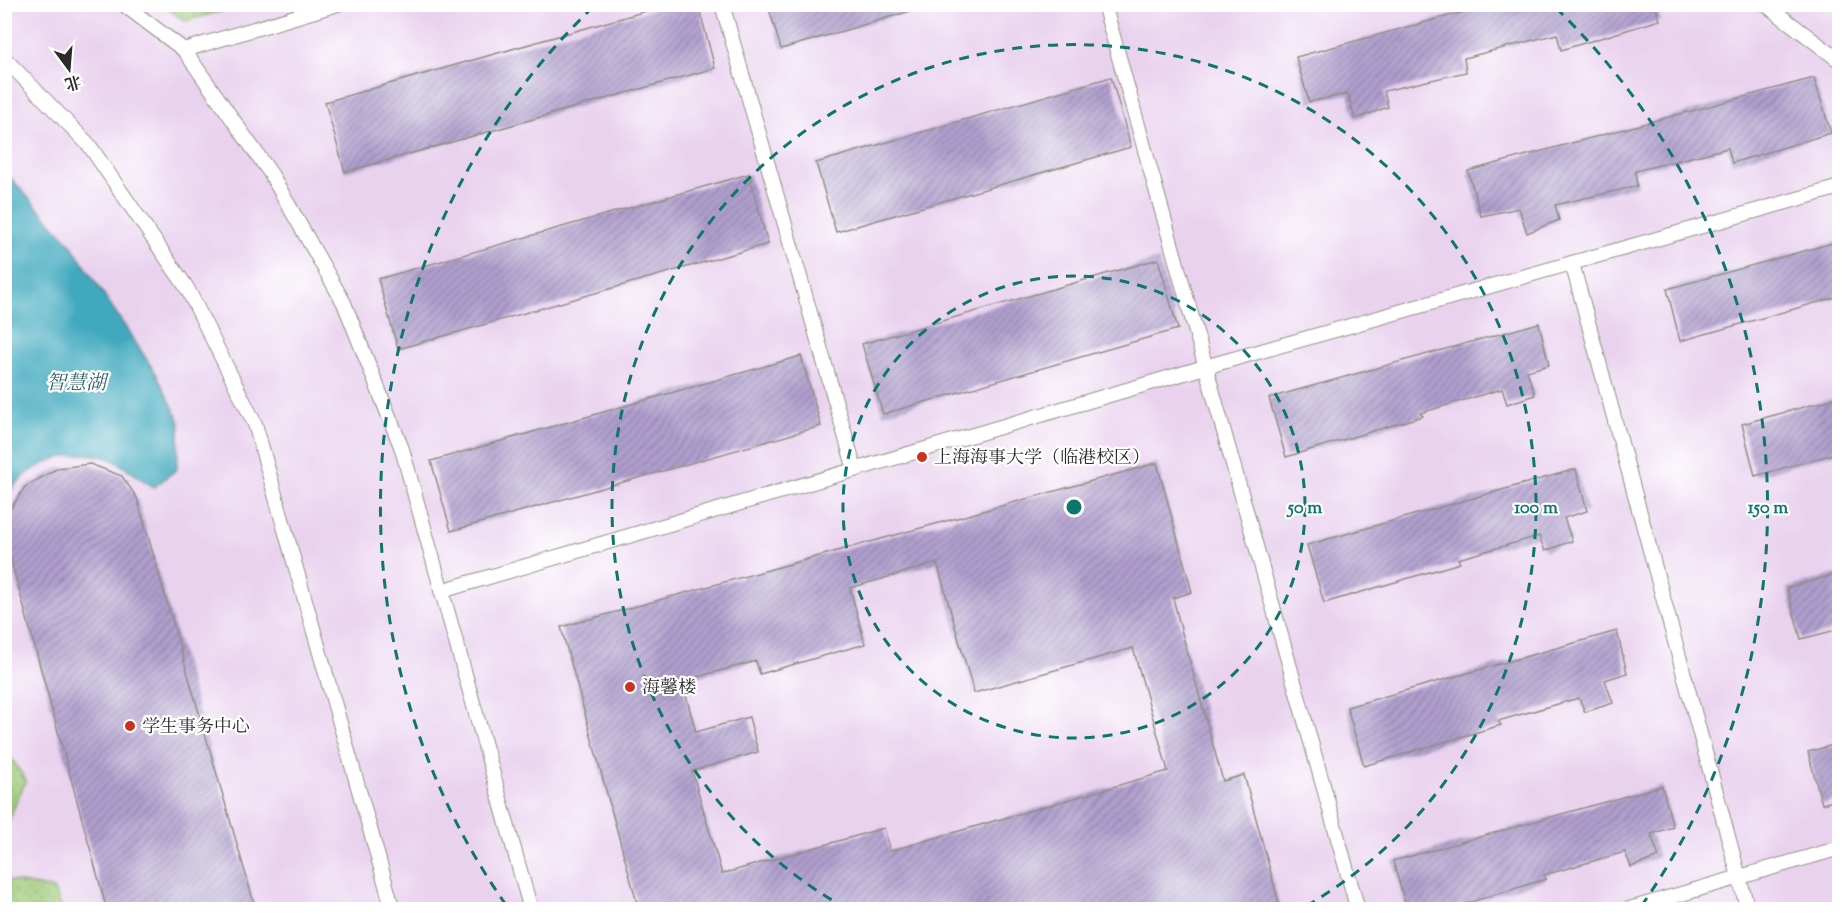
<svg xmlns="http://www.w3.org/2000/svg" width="1844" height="914" viewBox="0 0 1844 914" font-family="'Sorts Mill Goudy','Noto Serif SC',serif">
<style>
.built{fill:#e9d2ee}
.park{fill:url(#park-dots);stroke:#647a51;stroke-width:1.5}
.water{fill:#3fa9be;stroke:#356a74;stroke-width:1.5}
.building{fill:url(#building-hatch);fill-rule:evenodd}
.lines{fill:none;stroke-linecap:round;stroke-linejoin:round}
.lane-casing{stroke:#908e86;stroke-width:16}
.lane{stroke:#fff;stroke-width:14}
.ring{fill:none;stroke:#0f766e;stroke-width:3;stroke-dasharray:10 8}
.poi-dot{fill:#c8321e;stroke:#fff;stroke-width:2}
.labels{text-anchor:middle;stroke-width:4.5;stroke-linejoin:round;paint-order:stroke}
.poi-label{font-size:18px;fill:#2b2b2b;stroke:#fff;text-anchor:start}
.water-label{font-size:20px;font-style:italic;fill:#34646d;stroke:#fff}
.centre{fill:#0f766e;stroke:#fff;stroke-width:3}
.ring-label{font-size:18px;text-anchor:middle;font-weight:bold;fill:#0f766e;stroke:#fff;stroke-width:4.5;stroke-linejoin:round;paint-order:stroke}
</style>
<defs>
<pattern id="park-dots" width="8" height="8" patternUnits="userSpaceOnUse" patternTransform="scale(1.5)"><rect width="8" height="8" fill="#9dc977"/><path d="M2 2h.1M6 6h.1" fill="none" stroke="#80a362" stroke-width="1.8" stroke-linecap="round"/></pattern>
<pattern id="building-hatch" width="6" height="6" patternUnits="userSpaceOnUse" patternTransform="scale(1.5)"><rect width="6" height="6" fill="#b09fce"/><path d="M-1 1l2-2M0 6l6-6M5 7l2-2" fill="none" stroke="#8f82a7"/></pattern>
</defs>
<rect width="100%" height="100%" fill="#fff"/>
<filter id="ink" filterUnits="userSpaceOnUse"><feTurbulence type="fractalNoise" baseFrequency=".0167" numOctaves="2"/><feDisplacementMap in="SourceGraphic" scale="12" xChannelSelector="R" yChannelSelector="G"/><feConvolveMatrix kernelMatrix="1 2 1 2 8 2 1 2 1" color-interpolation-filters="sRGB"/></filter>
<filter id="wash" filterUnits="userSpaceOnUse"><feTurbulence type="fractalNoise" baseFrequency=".008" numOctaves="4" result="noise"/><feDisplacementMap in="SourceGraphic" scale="24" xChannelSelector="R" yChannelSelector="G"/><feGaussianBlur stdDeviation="1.35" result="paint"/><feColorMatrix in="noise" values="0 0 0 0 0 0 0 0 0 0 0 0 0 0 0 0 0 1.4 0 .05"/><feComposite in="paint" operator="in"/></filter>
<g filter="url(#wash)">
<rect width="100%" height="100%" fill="#f6f1e2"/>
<rect class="built" x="5" y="5" width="1834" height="904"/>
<g class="park">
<polygon points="163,5 163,4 245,5 185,21"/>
<polygon points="5,749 26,780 5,828 4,749"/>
<polygon points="5,880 53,889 62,909 5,909"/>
</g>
<path class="water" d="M5 172 70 243 157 375 180 422 177 469 154 487C141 480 128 468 115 461 77 442 23 465 5 499Z"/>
<g id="blocks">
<g class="building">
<polygon points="671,4 698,4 715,68 345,172 325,102"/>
<polygon points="1493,4 1655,4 1660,20 1561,50 1557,34 1464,58 1466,72 1384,91 1388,107 1355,119 1348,94 1309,102 1296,57"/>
<polygon points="768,5 931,5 781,49"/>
<polygon points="1111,77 1131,147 836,232 816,163"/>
<polygon points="1814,78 1831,133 1732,163 1728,148 1635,171 1637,186 1555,205 1559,220 1527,233 1519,208 1481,216 1468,171"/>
<polygon points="749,174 768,244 398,349 378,279"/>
<polygon points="1840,241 1840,296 1680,341 1667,289"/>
<polygon points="1158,259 1178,329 883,414 862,344"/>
<polygon points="1539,323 1549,365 1527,371 1535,395 1507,404 1502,389 1420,413 1423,416 1286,457 1269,398"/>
<polygon points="801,356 821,426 451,531 431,461"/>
<polygon points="1840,397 1840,452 1755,476 1742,424"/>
<path d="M1157 463 1192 592 1173 598 1182 633 1223 781 1244 775 1281 910H639L561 627ZM937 563 974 693 1133 648 1168 771 890 851 884 828 722 874 692 771 758 752 749 717 696 732 682 681 756 661 760 674 865 644 850 588Z"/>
<polygon points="90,464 122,476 137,498 256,910 107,910 6,542 7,514 25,487 58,468"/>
<polygon points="1576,469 1587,511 1564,518 1572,541 1545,551 1539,536 1458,559 1460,563 1324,603 1307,545"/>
<polygon points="1840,573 1840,629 1801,639 1787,588"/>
<polygon points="1617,631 1627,673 1605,680 1613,703 1585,712 1579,698 1498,721 1501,725 1364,766 1347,707"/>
<polygon points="1840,743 1840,799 1822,804 1808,752"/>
<polygon points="1662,786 1673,827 1651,834 1659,857 1631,867 1625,852 1544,875 1546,879 1445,910 1407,910 1393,861"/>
</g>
</g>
</g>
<g filter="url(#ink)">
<use href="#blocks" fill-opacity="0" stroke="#908e86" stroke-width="1.5"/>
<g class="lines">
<defs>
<g id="lane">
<polyline points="123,4 184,50 338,4"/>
<polyline points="722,4 855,470"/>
<polyline points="1104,4 1358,910"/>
<polyline points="1765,4 1840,61"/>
<polyline points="184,50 271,174 344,303 402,449 531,910"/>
<polyline points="4,58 89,145 187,288 255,424 393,910"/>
<polyline points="1572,263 1748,910"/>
<polyline points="441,591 1205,367 1840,187"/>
<polyline points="1626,910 1840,848"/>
</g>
</defs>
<use href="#lane" class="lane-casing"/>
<use href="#lane" class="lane"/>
</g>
</g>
<g class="ring">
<circle cx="1074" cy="507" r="231"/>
<path d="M847 909A462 462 0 1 1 1301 909"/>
<path d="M506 905A694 694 0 0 1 592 8M1556 8A694 694 0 0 1 1642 905"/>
</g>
<g class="poi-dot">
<circle cx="922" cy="457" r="6"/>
<circle cx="630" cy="687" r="6"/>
<circle cx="130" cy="726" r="6"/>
</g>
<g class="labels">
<g class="poi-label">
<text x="934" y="463">上海海事大学（临港校区）</text>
<text x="642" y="693">海馨楼</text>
<text x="142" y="732">学生事务中心</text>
</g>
<g class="water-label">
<text x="76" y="389">智慧湖</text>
</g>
</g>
<circle cx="1074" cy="507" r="9" class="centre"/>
<g class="ring-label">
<text x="1305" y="513">50 m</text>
<text x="1536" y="513">100 m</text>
<text x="1768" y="513">150 m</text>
</g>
<rect width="1844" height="914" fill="none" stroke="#fff" stroke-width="24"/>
<g transform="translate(69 69) rotate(164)" stroke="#ffffff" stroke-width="4.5" paint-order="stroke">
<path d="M0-4.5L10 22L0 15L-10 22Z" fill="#2b2b2b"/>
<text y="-9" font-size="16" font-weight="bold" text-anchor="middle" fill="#2b2b2b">北</text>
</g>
</svg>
